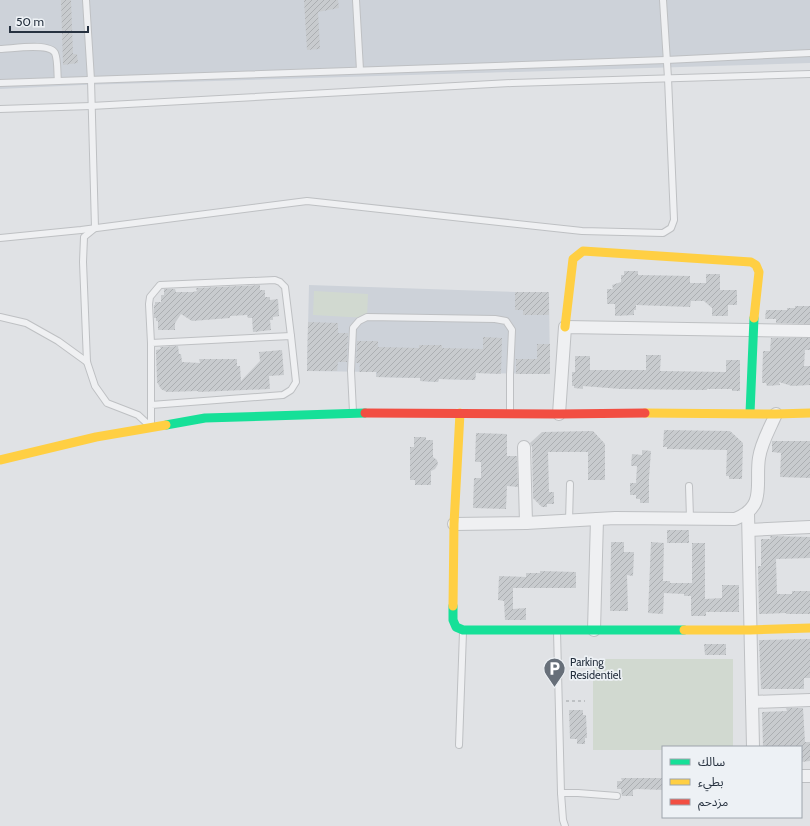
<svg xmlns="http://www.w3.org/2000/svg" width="810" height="826" viewBox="0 0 810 826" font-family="Cabin,'Noto Sans Arabic',sans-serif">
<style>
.built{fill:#cdd2d9}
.green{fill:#d1d9d0}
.building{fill:url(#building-hatch)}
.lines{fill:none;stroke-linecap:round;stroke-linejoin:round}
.lane-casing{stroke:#bec0c3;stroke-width:8}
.street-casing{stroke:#bec0c3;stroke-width:14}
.path{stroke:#bec1c4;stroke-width:2;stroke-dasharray:3 3;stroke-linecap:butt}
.lane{stroke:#eff0f2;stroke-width:6}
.street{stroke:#eff0f2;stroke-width:12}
.fast{stroke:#16e098;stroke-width:9}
.slow{stroke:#ffcf43;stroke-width:9}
.jam{stroke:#f24e42;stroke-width:9}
.labels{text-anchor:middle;stroke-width:3.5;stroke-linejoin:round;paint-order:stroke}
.poi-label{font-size:11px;fill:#26313f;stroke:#edf1f5;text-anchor:start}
</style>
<defs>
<pattern id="building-hatch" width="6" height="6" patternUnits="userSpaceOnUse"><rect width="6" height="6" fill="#c8cbce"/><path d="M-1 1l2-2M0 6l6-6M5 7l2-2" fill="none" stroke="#acafb2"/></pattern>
</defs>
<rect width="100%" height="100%" fill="#e0e2e5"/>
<g class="built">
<polygon points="0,0 810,0 810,63 82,85 0,89"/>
<polygon points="309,285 515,292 549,292 550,374 476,373 475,380 439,379 438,382 420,381 420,378 376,377 376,372 307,371"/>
</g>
<g class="green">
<polygon points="314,291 368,294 367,318 313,315"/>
<polygon points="593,659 733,659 733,747 663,747 663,750 593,750"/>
</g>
<g class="building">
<polygon points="61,0 71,0 73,54 77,54 78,63 63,65"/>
<polygon points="304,0 338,0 339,8 318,12 320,49 307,50"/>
<polygon points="624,271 638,271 638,275 690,276 690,283 706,283 706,274 720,274 720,290 737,290 737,305 728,305 728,316 712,316 712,308 704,301 691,301 690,307 636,305 636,310 634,310 634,315 615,316 615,304 607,304 607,289 613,289 612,285 621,282 621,275 624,275"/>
<polygon points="260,285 260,290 265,290 265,297 270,297 270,300 278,299 279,316 273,317 273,320 270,320 271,330 253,332 252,318 248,318 247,315 230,316 230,318 192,321 181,314 175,323 175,330 158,330 158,321 156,321 156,318 154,318 154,305 155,305 155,302 161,302 161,295 164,295 164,289 175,289 176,292 193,292 197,291 196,288"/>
<polygon points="515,292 549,292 549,315 523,315 523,310 515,310"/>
<polygon points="795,306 810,306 810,324 776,323 776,319 765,319 766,310 787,310 787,308 795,308"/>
<polygon points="308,322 338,323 338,333 348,333 347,362 338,362 337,371 307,371"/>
<polygon points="483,337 502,338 501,374 476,373 475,380 439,379 438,382 420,381 420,378 376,377 377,372 359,372 360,363 356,363 357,341 378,341 378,347 419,348 419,345 442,345 442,348 483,349"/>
<polygon points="771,338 810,338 810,350 805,350 804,366 810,366 810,385 792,386 779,382 780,385 767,386 766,383 762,383 763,351 770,351"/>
<polygon points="537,344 550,344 550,374 516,374 516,359 537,359"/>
<polygon points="178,346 179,354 181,354 182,362 200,363 199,359 237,359 237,366 240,366 241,381 260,361 259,352 282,350 284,375 269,376 270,389 198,392 198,391 167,392 161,389 157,382 156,350 161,349 160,347"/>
<polygon points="646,355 661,355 660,371 726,372 726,360 740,360 740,391 732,391 732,389 707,389 707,390 621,389 583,386 583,389 574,388 574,386 572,386 572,372 575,372 575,356 590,356 590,370 646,370"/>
<polygon points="664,430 730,431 743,443 742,479 729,479 729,476 726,476 727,450 667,449 667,447 663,447"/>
<polygon points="593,431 605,444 605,480 588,480 588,452 548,452 549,492 554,492 554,504 547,504 547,507 542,507 533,498 532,447 530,443 542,432"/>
<polygon points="476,433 507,434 507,456 517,456 518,487 507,486 506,509 473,508 474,478 481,478 481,462 475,462"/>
<polygon points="414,437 426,437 426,440 433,440 433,457 437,460 438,464 435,469 431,471 431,485 415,485 415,480 410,480 410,447 414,447"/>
<polygon points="772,441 810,441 810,478 780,477 781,453 772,452"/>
<polygon points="642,450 651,451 649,478 649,503 640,503 640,499 636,499 636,495 630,495 630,483 636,483 637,466 631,466 632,454 642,455"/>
<rect x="667" y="530" width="22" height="13"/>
<polygon points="770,536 810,537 810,558 776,559 777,594 792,594 792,591 810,591 810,614 786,614 786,613 759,614 758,566 761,566 761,539 771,539"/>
<polygon points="611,542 624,542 624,552 634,552 633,576 627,575 628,611 610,611"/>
<polygon points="651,542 664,543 663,581 670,581 670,583 692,583 692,543 705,543 705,599 722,598 722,585 739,585 739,612 706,612 706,616 691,616 691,596 684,596 684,594 664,593 663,614 648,613"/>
<polygon points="540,571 576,572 576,588 513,588 513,609 526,608 526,620 505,620 504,601 498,600 499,576 526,577 526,573 540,573"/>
<polygon points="810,639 810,678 804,678 804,689 761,689 759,640"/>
<polygon points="704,644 726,644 726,655 705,655"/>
<polygon points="786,708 803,708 805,742 810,742 810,761 801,762 801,747 763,747 762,712 787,711"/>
<polygon points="569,710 583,710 583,715 586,715 587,738 585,738 585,744 577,744 577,739 570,739"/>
<polygon points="621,778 663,778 663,790 637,789 633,790 633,796 622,796 621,789 617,789 617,781 622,781"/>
</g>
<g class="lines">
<defs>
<g id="lane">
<polyline points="86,0 91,80 95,228 84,237 83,262 87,362 95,386 107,403 138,415 151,427 151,343 291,336 296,382 291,390 283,395 151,405"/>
<polyline points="356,0 360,70"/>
<path d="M0 49C11 49 49 42 55 53 58 60 57 73 58 81"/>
<polyline points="0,83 666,60 810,53"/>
<polyline points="0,109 91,106 512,83 810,74"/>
<polyline points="0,238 81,230 307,201 582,231 663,233 671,228 674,220 668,78 663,0"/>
<polyline points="0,317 26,323 58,341 87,362"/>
<polyline points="151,343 149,304 150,297 160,285 275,280 280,282 285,287 291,336"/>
<polyline points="353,412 351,371 353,328 359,321 367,317 495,319 506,321 512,330 510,374 510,413"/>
<polyline points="689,486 690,518"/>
<polyline points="569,521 570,484"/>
<polyline points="557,631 561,793 563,820 565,826"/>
<polyline points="459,745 463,632"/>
<polyline points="561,793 578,793 617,796"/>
</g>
<g id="street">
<polyline points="559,414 565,327 810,331"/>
<polyline points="524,447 526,523"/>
<polyline points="748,513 753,747"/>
<path d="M454 524 526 523 615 518 735 519C767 507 755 484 759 458 761 443 770 428 776 414"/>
<polyline points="749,530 810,527"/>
<polyline points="594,630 597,519"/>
<polyline points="752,702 810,700"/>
<polyline points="801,776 810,776"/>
</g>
</defs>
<use href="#lane" class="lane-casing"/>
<use href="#street" class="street-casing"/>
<polyline class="path" points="566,701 585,701"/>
<use href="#lane" class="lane"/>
<use href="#street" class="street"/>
<g class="fast">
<polyline points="750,413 754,318"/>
<polyline points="166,425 205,418 365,413"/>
<polyline points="453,606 453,620 456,627 463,630 684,630"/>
</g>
<g class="slow">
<polyline points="565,327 573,259 583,251 751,262 756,265 759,272 754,318"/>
<polyline points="645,413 776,414 810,413"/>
<polyline points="0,460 96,437 166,425"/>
<polyline points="453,606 454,524 460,413"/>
<polyline points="684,630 750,630 810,628"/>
</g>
<polyline class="jam" points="365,413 559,414 645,413"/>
</g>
<defs>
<symbol id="parking-pin" viewBox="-11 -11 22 30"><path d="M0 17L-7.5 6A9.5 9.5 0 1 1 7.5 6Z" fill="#676f79" stroke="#edf1f5"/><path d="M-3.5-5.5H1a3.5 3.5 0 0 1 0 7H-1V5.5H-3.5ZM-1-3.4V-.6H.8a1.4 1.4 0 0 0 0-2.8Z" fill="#fff"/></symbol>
</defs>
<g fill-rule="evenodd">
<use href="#parking-pin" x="542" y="656" width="25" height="34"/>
</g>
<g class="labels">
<g class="poi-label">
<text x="570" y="666">Parking<tspan x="570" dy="13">Residentiel</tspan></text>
</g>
</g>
<rect x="662" y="746" width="140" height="72" fill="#edf1f5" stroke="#9da4ac"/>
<rect x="670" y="759" width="20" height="6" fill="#16e098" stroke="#9da4ac"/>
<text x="698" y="766" font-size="12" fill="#26313f">سالك</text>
<rect x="670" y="779" width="20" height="6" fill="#ffcf43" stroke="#9da4ac"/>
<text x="698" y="786" font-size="12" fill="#26313f">بطيء</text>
<rect x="670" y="799" width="20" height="6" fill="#f24e42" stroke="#9da4ac"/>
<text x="698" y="806" font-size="12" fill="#26313f">مزدحم</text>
<path d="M10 26v6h78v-6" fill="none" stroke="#26313f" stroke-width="2"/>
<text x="16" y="26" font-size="12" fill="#26313f" stroke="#edf1f5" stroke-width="3" paint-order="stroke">50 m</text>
</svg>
